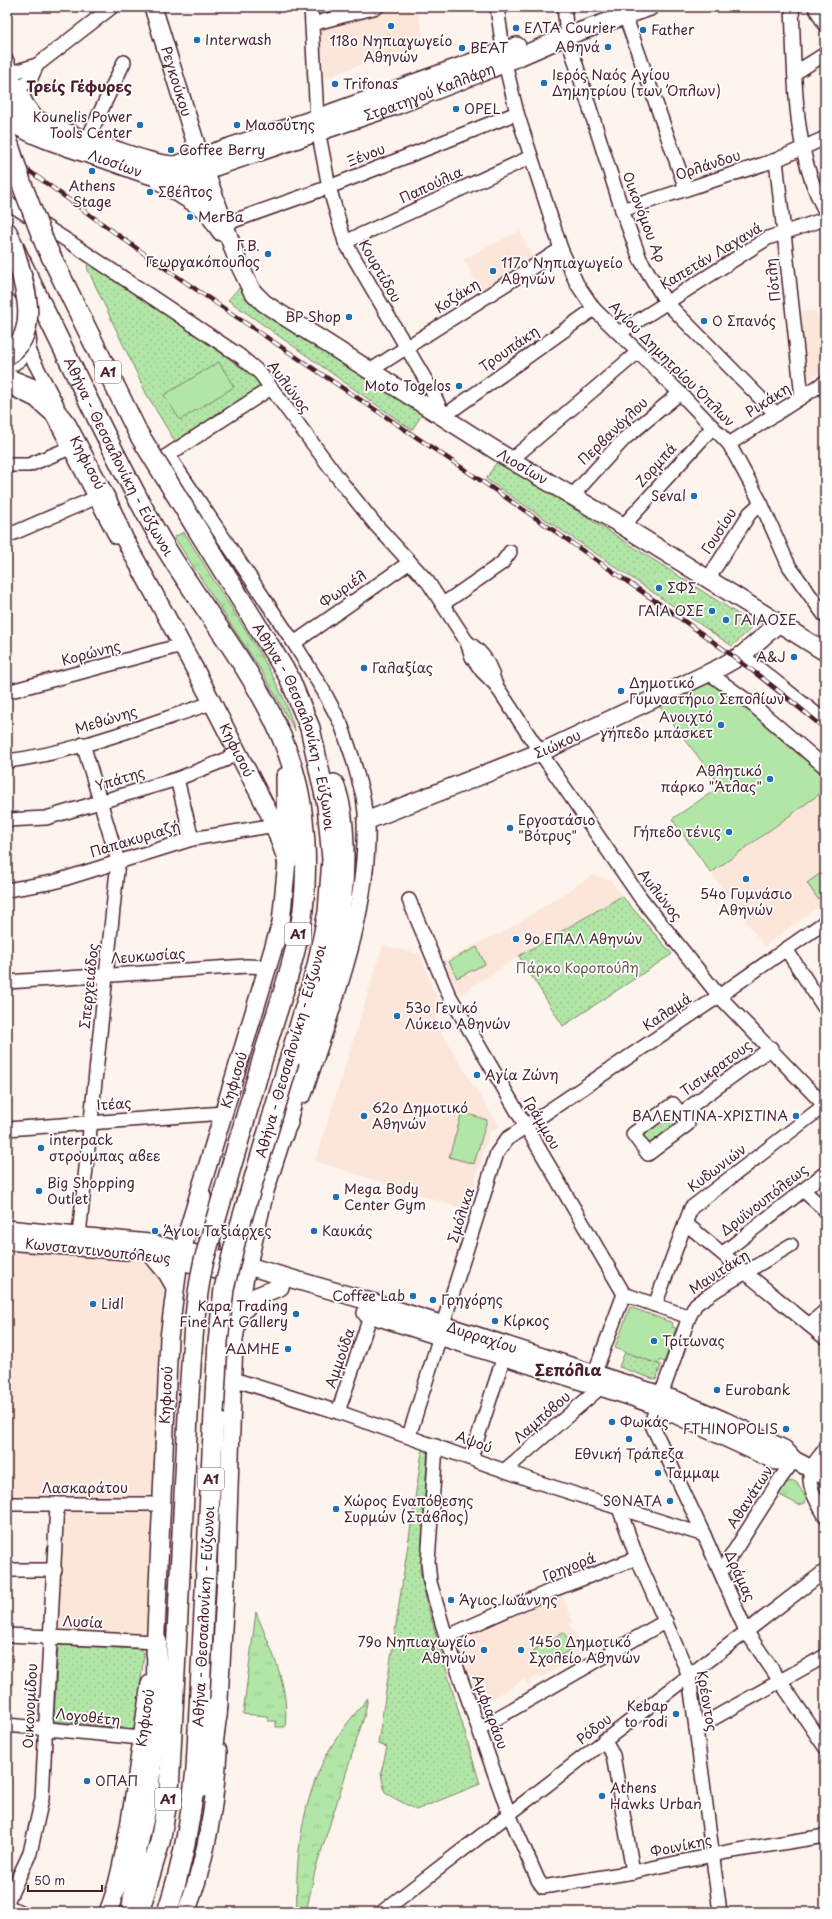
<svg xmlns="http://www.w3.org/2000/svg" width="832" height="1919" viewBox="0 0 832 1919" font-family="'Playpen Sans',sans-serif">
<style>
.built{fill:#fce6d9}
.grass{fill:url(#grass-tufts);stroke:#7e8269}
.park{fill:url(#park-dots);stroke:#7e8269}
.pitch{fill:#b2e6a7;stroke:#7e8269}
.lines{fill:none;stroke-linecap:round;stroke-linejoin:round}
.minor-casing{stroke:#4a1f2b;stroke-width:16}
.major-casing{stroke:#4a1f2b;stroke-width:20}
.highway-casing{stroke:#4a1f2b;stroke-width:22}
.minor{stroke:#fff;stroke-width:13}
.major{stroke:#fff;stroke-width:17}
.highway{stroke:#fff;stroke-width:19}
.rail-casing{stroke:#4a1f2b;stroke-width:4.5}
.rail{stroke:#fff;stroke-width:3;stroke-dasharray:9;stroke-linecap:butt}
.highway-bridge-casing{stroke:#4a1f2b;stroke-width:22;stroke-linecap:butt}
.highway-bridge{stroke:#fff;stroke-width:19}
.poi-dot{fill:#1f6fb2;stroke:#fff;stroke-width:1.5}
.labels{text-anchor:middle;stroke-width:3.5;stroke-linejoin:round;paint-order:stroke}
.shield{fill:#fff;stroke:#80626b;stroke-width:1}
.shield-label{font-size:13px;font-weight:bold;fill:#4a1f2b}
.poi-label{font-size:14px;fill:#4a1f2b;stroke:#fff;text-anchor:start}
.street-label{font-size:14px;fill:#4a1f2b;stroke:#fff}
.park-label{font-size:14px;fill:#695b50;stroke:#fff}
.neighbourhood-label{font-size:15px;font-weight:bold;fill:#4a1f2b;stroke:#fff}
.quarter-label{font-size:16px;font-weight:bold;fill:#4a1f2b;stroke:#fff}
</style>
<defs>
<pattern id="grass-tufts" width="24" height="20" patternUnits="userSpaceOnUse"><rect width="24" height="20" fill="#b2e6a7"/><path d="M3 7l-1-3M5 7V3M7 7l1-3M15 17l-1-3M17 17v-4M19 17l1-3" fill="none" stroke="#9bc590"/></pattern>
<pattern id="park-dots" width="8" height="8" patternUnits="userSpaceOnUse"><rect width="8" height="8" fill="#b2e6a7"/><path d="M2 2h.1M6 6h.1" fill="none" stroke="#9bc590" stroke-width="1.8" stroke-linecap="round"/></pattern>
</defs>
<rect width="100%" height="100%" fill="#fef4ee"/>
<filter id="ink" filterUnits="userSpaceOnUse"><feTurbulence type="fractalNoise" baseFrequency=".025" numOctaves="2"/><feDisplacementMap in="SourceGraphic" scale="8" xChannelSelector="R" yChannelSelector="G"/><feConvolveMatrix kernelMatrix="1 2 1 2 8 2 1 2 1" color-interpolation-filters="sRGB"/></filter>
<g filter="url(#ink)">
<g class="built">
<polygon points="402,7 416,7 426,45 362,64 324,79 321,28"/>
<polygon points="520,231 534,260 482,291 463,259"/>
<polygon points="816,311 822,331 825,330 825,369 810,379 803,377 796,312"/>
<polygon points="825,790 825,902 764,946 711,873"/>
<polygon points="593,875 611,880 622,896 533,947 456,997 455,994 458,991 455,983 451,984 441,962 498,933 499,935"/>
<polygon points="383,945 420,954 440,1007 435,1022 499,1127 489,1133 467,1210 315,1161"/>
<polygon points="7,1248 146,1257 167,1287 150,1638 55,1634 64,1503 7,1502"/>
<polygon points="561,1592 573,1622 569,1624 586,1651 542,1677 540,1675 529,1681 531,1684 528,1686 524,1679 480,1706 469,1681 471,1680 469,1673 467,1674 454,1640 491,1623 494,1625 501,1623 499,1619"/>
</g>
<g class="grass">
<path d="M184 532C202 561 220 591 239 620 261 655 284 690 295 731L264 675 174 537Z"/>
<polygon points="794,1481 797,1483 806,1498 805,1503 799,1505 776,1493 784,1483"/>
<path d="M256 1612C271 1650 290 1685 285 1727H276V1721H268L267 1716 243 1714Z"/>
<path d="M368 1698 364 1717 315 1871 306 1912H297C295 1862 301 1806 324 1760 335 1737 352 1717 368 1698Z"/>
</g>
<g class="park">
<polygon points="92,262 252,375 264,391 177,445 147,395 88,270 87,263"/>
<polygon points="239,288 251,303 265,314 366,375 371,386 382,388 423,413 412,430 228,300"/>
<polygon points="498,460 755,625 732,646 486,479"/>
<polygon points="622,896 672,954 563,1026 519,956"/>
<polygon points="671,1111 681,1124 649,1148 640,1135"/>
<polygon points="625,1352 661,1365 656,1380 619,1367"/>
<polygon points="423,1445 428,1447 420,1571 427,1604 480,1784 416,1810 385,1793 381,1773 387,1747 378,1744"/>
<polygon points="58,1645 141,1649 144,1652 136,1729 54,1721"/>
</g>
<g class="pitch">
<polygon points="219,362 234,387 180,420 164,395"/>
<polygon points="714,681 825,772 825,790 711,873 672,819 721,786 659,706"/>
<polygon points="825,870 825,894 818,899 807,883"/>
<polygon points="477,947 485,964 457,978 449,961"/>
<polygon points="462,1112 487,1120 474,1164 449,1157"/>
<polygon points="630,1307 673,1323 672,1327 676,1328 664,1362 660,1360 658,1364 615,1348"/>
<polygon points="563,1632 573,1648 543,1667 533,1651"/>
</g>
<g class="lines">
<defs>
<g id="minor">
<polyline points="311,7 317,118 320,140 329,187 345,242 432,391 444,416 594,309"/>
<polyline points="497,7 505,63 517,113 561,249 577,284 594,309 680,393 729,444 761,503 789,566 825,616"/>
<polyline points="564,7 566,25"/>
<path d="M792 7C795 74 792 150 825 211"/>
<polyline points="815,7 825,25"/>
<polyline points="625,15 686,189"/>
<polyline points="312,24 377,7"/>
<polyline points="567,36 622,210 640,259 666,302 776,414"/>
<polyline points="7,61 18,90 31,78 37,65"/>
<polyline points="11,73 37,65 112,7"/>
<polyline points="795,73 825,54"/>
<polyline points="87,140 124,62"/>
<polyline points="776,160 802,397"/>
<polyline points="7,202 71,243 240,356 260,373 342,483 375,524 428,582 467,642 472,657 482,671 495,684 540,752 640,897 719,996 825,1106"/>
<polyline points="622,210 776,160 825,138"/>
<polyline points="225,224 329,187 517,113"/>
<polyline points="345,242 531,157"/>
<polyline points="619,333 768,238 825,219"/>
<polyline points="7,339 12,330 13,321"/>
<polyline points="23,341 57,405"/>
<polyline points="371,370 561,249"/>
<polyline points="7,386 35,400 53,416 116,537"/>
<polyline points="271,388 168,455 294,643 323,690 341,724 352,756 363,796 366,821"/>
<polyline points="729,444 825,382"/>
<polyline points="511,460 638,352"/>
<polyline points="7,465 29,465 70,448"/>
<polyline points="572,496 624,439 680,393"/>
<polyline points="623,526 713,427"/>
<polyline points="7,536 95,498"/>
<polyline points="708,579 750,513 761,503"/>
<polyline points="443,604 502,563 510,552"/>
<path d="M467 642C485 654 489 663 495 683"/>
<polyline points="294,643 410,562"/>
<polyline points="742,655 825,721"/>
<polyline points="709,673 753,705 825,767"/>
<polyline points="7,692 182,645"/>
<path d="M7 761C75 753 147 724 212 703"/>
<polyline points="177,779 192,839"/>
<polyline points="7,820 46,818 177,779 225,760 237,751"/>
<polyline points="7,890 54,882 192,839 275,825"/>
<polyline points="409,900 448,993 624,1294 689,1317"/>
<polyline points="786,949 825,1009"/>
<polyline points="7,982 247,966 267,967"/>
<polygon points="673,1104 688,1124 648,1154 633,1134"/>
<polyline points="680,1114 771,1048"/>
<polyline points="7,1129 224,1113"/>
<polyline points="803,1190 825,1210"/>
<polyline points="685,1223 825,1338"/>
<polyline points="79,1235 118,861 83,744"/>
<polyline points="791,1245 718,1289 696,1304 689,1317 651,1423 704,1535 746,1631 825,1747"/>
<polyline points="723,1253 825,1173"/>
<polyline points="655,1305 691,1208 825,1105"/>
<polyline points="443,1324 497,1153 507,1139 719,996 825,922"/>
<polyline points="809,1325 825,1311"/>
<polyline points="595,1372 624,1294"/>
<polyline points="233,1379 338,1412 531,1480 704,1535"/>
<polyline points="338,1412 371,1314"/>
<polyline points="409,1436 440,1336"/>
<polyline points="436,1446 428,1562 430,1582 446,1637 509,1814 538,1880 543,1887 633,1872 727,1852 825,1836"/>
<path d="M825 1449C821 1455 813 1463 811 1469 806 1486 818 1503 825 1516"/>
<polyline points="471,1458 504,1356"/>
<polyline points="505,1470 601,1387"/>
<polyline points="7,1504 163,1504"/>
<polyline points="619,1508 637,1558 689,1675 720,1912"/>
<polyline points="7,1570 55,1570"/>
<polyline points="721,1572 780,1479 794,1460"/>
<polyline points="7,1635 157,1642"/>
<polyline points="446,1637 550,1591 637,1558"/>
<polyline points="7,1725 141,1738"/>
<polyline points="480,1728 666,1621"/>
<polyline points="696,1728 825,1656"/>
<polyline points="604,1740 613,1755 633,1872"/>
<polyline points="7,1902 30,1853 42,1799 57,1504"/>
<polyline points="7,1906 20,1912"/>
<polyline points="382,1912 825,1571"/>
</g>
<g id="major">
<path id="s1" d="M153 7 200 157 238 262 252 291 264 303 276 311 511 460 623 526 825 652"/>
<polyline points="18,90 25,105 33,116"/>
<path d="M7 102C37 123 73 135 107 147 129 154 152 164 175 165L317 118 517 46"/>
<path id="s2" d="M7 120C38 140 74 149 109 161 133 169 158 182 183 178L398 105 491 69 567 36 650 7"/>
<path d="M197 167C188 190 208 213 221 232"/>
<polyline points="158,180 205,210"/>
<path d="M7 302C24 327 43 348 7 365"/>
<path id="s3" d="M7 377 34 388 47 399 67 424 109 503 124 538 199 677 270 815 287 861 281 923 179 1260 169 1338 155 1654"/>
<path id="s4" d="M303 1094C331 1006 369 916 366 821L548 749 719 668 742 655 779 623"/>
<polyline points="202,1196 203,1221 212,1246"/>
<path id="s5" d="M7 1229 149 1243 248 1266 375 1303 676 1400 725 1421 784 1449 794 1460 825 1476"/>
<polyline points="7,1241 126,1251"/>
<polyline points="152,1255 167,1273 175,1287"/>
<polyline points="189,1263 241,1276"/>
<polyline points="366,1313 635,1398 657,1406 776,1461 794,1460"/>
<polyline points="239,1315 257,1296 280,1287"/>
<polyline points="218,1717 226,1576 234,1339 245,1277 265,1191 283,1135 289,1123"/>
<path id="s6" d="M108 1912C118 1887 123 1859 128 1832 137 1783 142 1734 150 1684"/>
<path d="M186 1912C206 1862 215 1805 218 1751"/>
</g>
<g id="highway">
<path id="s7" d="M7 232C29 280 53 327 76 375 103 430 130 487 161 540 212 627 289 707 302 811 306 843 307 877 303 910 296 959 278 1007 264 1054"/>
<path id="s8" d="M194 524 289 677 310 728 327 805 332 859 328 912 317 966 289 1061"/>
<polyline points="286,777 287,861"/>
<path d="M283 1135C291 1107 298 1079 306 1050 325 986 344 926 344 858 344 833 343 807 334 784"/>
<polyline points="203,1787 212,1754 218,1704"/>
<polyline points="132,1911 137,1849 148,1800 156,1716 157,1642"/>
<polyline points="139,1912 160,1842 169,1791 189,1396"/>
<path id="s9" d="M167 1912C183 1865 191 1818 196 1769L214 1414"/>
</g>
</defs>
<use href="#minor" class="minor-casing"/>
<use href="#major" class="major-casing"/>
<use href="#highway" class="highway-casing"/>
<use href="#minor" class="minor"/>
<use href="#major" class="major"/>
<use href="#highway" class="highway"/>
<defs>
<path id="rail" d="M7 155C63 195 118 236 175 275 304 364 437 449 566 539 653 600 744 659 825 729"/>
</defs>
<use href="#rail" class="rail-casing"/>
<use href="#rail" class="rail"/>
<defs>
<g id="highway-bridge">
<polyline points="7,139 21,182 45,244 138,433 194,524"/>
<path d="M7 355C44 332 22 277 13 246"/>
<path d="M189 1396C192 1350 194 1305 204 1260L264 1054"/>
<polyline points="214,1414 218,1342 224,1289 236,1239 289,1061"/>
</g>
</defs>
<use href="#highway-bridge" class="highway-bridge-casing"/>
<use href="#highway-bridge" class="highway-bridge"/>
</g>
</g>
<g class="poi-dot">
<circle cx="391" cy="26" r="4"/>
<circle cx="516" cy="28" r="4"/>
<circle cx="643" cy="30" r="4"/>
<circle cx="197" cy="40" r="4"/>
<circle cx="608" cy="47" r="4"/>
<circle cx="462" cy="48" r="4"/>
<circle cx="544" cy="83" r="4"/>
<circle cx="335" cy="84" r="4"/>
<circle cx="456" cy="109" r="4"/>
<circle cx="140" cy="125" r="4"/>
<circle cx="237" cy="125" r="4"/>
<circle cx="171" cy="150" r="4"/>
<circle cx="92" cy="171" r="4"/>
<circle cx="150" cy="192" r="4"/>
<circle cx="190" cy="217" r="4"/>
<circle cx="268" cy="254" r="4"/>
<circle cx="493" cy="271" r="4"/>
<circle cx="349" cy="317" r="4"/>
<circle cx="704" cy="321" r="4"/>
<circle cx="459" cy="386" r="4"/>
<circle cx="694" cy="496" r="4"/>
<circle cx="659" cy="588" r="4"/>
<circle cx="712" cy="611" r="4"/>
<circle cx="726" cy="620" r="4"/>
<circle cx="794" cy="657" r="4"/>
<circle cx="364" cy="668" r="4"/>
<circle cx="621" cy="691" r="4"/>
<circle cx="721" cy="725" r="4"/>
<circle cx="770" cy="779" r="4"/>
<circle cx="510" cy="828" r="4"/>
<circle cx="729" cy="832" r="4"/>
<circle cx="746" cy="879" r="4"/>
<circle cx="516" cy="939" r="4"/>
<circle cx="397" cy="1016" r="4"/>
<circle cx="477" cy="1075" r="4"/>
<circle cx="364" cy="1116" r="4"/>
<circle cx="796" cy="1116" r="4"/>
<circle cx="41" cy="1148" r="4"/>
<circle cx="39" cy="1191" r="4"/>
<circle cx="336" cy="1197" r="4"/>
<circle cx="155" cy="1231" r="4"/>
<circle cx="314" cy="1231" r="4"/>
<circle cx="413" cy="1296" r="4"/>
<circle cx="433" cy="1300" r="4"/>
<circle cx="93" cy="1304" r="4"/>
<circle cx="296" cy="1314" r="4"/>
<circle cx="495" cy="1321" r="4"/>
<circle cx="654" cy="1341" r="4"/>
<circle cx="288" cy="1349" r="4"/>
<circle cx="717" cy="1390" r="4"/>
<circle cx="612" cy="1422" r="4"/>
<circle cx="786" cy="1429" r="4"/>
<circle cx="629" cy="1439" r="4"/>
<circle cx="658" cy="1473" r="4"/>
<circle cx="670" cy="1501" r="4"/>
<circle cx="336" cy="1509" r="4"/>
<circle cx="451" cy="1600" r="4"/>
<circle cx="484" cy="1650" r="4"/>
<circle cx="521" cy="1650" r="4"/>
<circle cx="676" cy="1714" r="4"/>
<circle cx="87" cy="1781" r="4"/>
<circle cx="602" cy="1796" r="4"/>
</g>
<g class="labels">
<g class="shield">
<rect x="95" y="361" width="26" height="22" rx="3"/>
<rect x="285" y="923" width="26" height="22" rx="3"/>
<rect x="198" y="1468" width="26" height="22" rx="3"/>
<rect x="155" y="1788" width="26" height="22" rx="3"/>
</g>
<g class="shield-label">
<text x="108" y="377">Α1</text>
<text x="298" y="939">Α1</text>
<text x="211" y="1484">Α1</text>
<text x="168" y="1804">Α1</text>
</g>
<g class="poi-label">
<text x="524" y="33">ΕΛΤΑ Courier</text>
<text x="651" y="35">Father</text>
<text x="205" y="45">Interwash</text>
<text x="391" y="46" text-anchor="middle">118ο Νηπιαγωγείο<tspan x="391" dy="16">Αθηνών</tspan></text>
<text x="600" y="52" text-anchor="end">Αθηνά</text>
<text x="470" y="53">ΒΕΑΤ</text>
<text x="552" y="80">Ιερός Ναός Αγίου<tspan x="552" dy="16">Δημητρίου (των Όπλων)</tspan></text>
<text x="343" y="89">Trifonas</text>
<text x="464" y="114">OPEL</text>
<text x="132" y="122" text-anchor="end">Kounelis Power<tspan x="132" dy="16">Tools Center</tspan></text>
<text x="245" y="130">Μασούτης</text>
<text x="179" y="155">Coffee Berry</text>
<text x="92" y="191" text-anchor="middle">Athens<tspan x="92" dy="16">Stage</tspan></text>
<text x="158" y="197">Σβέλτος</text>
<text x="198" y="222">MerBa</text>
<text x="260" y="251" text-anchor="end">Γ.Β.<tspan x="260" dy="16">Γεωργακόπουλος</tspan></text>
<text x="501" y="268">117ο Νηπιαγωγείο<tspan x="501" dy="16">Αθηνών</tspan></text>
<text x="341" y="322" text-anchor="end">BP Shop</text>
<text x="712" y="326">Ο Σπανός</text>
<text x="451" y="391" text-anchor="end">Moto Togelos</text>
<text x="686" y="501" text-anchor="end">Seval</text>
<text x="667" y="593">ΣΦΣ</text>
<text x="704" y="616" text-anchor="end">ΓΑΙΑ ΟΣΕ</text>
<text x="734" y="625">ΓΑΙΑΟΣΕ</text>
<text x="786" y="662" text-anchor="end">A&amp;J</text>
<text x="372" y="673">Γαλαξίας</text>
<text x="629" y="688">Δημοτικό<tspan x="629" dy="16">Γυμναστήριο Σεπολίων</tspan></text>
<text x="713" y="722" text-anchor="end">Ανοιχτό<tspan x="713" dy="16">γήπεδο μπάσκετ</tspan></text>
<text x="762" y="776" text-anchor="end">Αθλητικό<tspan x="762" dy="16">πάρκο "Άτλας"</tspan></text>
<text x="518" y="825">Εργοστάσιο<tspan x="518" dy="16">"Βότρυς"</tspan></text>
<text x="721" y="837" text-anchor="end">Γήπεδο τένις</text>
<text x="746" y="899" text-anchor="middle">54ο Γυμνάσιο<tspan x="746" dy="16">Αθηνών</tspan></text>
<text x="524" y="944">9ο ΕΠΑΛ Αθηνών</text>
<text x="405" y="1013">53ο Γενικό<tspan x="405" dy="16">Λύκειο Αθηνών</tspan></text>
<text x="485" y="1080">Αγία Ζώνη</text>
<text x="372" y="1113">62ο Δημοτικό<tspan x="372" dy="16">Αθηνών</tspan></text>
<text x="788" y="1121" text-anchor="end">ΒΑΛΕΝΤΙΝΑ-ΧΡΙΣΤΙΝΑ</text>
<text x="49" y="1145">interpack<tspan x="49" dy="16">στρουμπας αβεε</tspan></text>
<text x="47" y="1188">Big Shopping<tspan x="47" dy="16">Outlet</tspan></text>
<text x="344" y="1194">Mega Body<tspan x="344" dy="16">Center Gym</tspan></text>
<text x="163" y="1236">Άγιοι Ταξιάρχες</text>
<text x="322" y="1236">Καυκάς</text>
<text x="405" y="1301" text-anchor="end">Coffee Lab</text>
<text x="441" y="1305">Γρηγόρης</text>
<text x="101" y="1309">Lidl</text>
<text x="288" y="1311" text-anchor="end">Kapa Trading<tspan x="288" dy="16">Fine Art Gallery</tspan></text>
<text x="503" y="1326">Κίρκος</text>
<text x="662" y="1346">Τρίτωνας</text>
<text x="280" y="1354" text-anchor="end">ΑΔΜΗΕ</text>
<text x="725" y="1395">Eurobank</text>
<text x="620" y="1427">Φωκάς</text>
<text x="778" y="1434" text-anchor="end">FTHINOPOLIS</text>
<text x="629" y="1459" text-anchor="middle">Εθνική Τράπεζα</text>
<text x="666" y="1478">Ταμμαμ</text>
<text x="344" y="1506">Χώρος Εναπόθεσης<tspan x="344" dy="16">Συρμών (Στάβλος)</tspan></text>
<text x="662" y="1506" text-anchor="end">SONATA</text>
<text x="459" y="1605">Άγιος Ιωάννης</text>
<text x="476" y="1647" text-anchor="end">79ο Νηπιαγωγείο<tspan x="476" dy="16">Αθηνών</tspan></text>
<text x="529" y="1647">145ο Δημοτικό<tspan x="529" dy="16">Σχολείο Αθηνών</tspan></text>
<text x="668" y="1711" text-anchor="end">Kebap<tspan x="668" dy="16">to rodi</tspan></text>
<text x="95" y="1786">ΟΠΑΠ</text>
<text x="610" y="1793">Athens<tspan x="610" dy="16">Hawks Urban</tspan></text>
</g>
<g class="street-label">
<text dy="5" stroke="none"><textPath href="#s1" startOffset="78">Ρεγκούκου</textPath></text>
<text dy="5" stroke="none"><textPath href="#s2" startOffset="448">Στρατηγού Καλλάρη</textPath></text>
<text transform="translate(366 155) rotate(-21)" y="5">Ξένου</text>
<text dy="5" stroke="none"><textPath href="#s2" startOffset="117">Λιοσίων</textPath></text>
<text transform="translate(708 165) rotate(-18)" y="5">Ορλάνδου</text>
<text transform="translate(431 185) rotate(-25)" y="5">Παπούλια</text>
<text transform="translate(644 217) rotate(69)" y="5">Οικονόμου Αρ</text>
<text transform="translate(711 256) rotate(-31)" y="5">Καπετάν Λαχανά</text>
<text transform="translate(380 271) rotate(60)" y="5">Κουρτίδου</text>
<text transform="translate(773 280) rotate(-97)" y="5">Πότλη</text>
<text transform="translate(457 296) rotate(-33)" y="5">Κοζάκη</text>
<text transform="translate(509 349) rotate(-35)" y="5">Τρουπάκη</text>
<text transform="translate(672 364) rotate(45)" y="5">Αγίου Δημητρίου Όπλων</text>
<text transform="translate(289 387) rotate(53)" y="5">Αυλώνος</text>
<text transform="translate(768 400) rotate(-33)" y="5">Ρικάκη</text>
<text transform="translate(613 431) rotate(-44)" y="5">Περβανόγλου</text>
<text dy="5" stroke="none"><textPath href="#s7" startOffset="251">Αθήνα - Θεσσαλονίκη - Εύζωνοι</textPath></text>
<text dy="5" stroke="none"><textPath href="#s3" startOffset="122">Κηφισού</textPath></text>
<text transform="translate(656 465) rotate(-48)" y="5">Ζορμπά</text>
<text dy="5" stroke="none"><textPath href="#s1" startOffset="624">Λιοσίων</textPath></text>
<text transform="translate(719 531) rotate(-57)" y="5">Γουσίου</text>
<text transform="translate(343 589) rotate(-35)" y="5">Φωριέλ</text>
<text transform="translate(91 653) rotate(-15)" y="5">Κορώνης</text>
<text transform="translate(106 720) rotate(-17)" y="5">Μεθώνης</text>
<text dy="5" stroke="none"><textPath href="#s8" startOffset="229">Αθήνα - Θεσσαλονίκη - Εύζωνοι</textPath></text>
<text dy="5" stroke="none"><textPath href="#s4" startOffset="488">Σιώκου</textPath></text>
<text dy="5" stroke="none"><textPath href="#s3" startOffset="446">Κηφισού</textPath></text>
<text transform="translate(120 779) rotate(-17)" y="5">Υπάτης</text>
<text transform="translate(135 839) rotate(-17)" y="5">Παπακυριαζή</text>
<text transform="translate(660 895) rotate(52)" y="5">Αυλώνος</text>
<text transform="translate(148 956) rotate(-4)" y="5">Λευκωσίας</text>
<text transform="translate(89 986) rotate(-84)" y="5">Σπερχειάδος</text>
<text transform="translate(667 1012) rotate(-34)" y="5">Καλαμά</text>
<text transform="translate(291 1051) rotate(-74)" y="5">Αθήνα - Θεσσαλονίκη - Εύζωνοι</text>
<text transform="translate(716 1068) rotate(-36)" y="5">Τισικρατους</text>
<text transform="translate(234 1080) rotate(-73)" y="5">Κηφισού</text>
<text transform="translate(114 1104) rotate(-4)" y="5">Ιτέας</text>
<text transform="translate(542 1123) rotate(60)" y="5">Γράμμου</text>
<text transform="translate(717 1168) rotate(-37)" y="5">Κυδωνιών</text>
<text transform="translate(764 1200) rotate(-38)" y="5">Δρυϊνουπόλεως</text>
<text transform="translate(461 1215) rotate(-72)" y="5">Σμόλικα</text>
<text transform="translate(98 1251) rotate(6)" y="5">Κωνσταντινουπόλεως</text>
<text transform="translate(719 1272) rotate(-33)" y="5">Μανιτάκη</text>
<text dy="5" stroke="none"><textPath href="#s5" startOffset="489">Δυρραχίου</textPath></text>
<text transform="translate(340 1358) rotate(-71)" y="5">Αμμούδα</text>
<text transform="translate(166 1395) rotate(-87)" y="5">Κηφισού</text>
<text transform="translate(542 1417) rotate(-41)" y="5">Λαμπόβου</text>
<text transform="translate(474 1442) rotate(20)" y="5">Αψού</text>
<text x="85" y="1493">Λασκαράτου</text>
<text transform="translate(750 1497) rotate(-57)" y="5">Αθανάτων</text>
<text transform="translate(569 1567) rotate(-21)" y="5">Γρηγορά</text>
<text transform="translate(740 1576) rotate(66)" y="5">Δράμας</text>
<text dy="5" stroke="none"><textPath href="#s9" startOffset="299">Αθήνα - Θεσσαλονίκη - Εύζωνοι</textPath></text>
<text transform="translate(83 1622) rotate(3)" y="5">Λυσία</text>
<text transform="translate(707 1701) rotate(80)" y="5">Κρέοντος</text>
<text transform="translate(30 1706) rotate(-87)" y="5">Οικονομίδου</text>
<text transform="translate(490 1712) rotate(70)" y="5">Αμφιαράου</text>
<text transform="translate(88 1717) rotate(6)" y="5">Λογοθέτη</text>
<text dy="5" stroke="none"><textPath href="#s6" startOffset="198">Κηφισού</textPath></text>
<text transform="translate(594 1729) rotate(-38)" y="5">Ρόδου</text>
<text transform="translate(681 1846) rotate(-12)" y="5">Φοινίκης</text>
</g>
<g class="park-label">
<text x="577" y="973">Πάρκο Κοροπούλη</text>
</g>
<g class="neighbourhood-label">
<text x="79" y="92">Τρείς Γέφυρες</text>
</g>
<g class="quarter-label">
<text x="568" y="1376">Σεπόλια</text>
</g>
</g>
<rect width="832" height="1919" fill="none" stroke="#fff" stroke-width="24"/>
<rect x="12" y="12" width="808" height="1895" fill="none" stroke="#4a1f2b" stroke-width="1.5" filter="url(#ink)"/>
<path d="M28 1885v6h74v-6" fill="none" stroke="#4a1f2b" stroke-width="2"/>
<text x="34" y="1885" font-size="12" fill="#4a1f2b" stroke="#ffffff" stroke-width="3" paint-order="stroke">50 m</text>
</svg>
